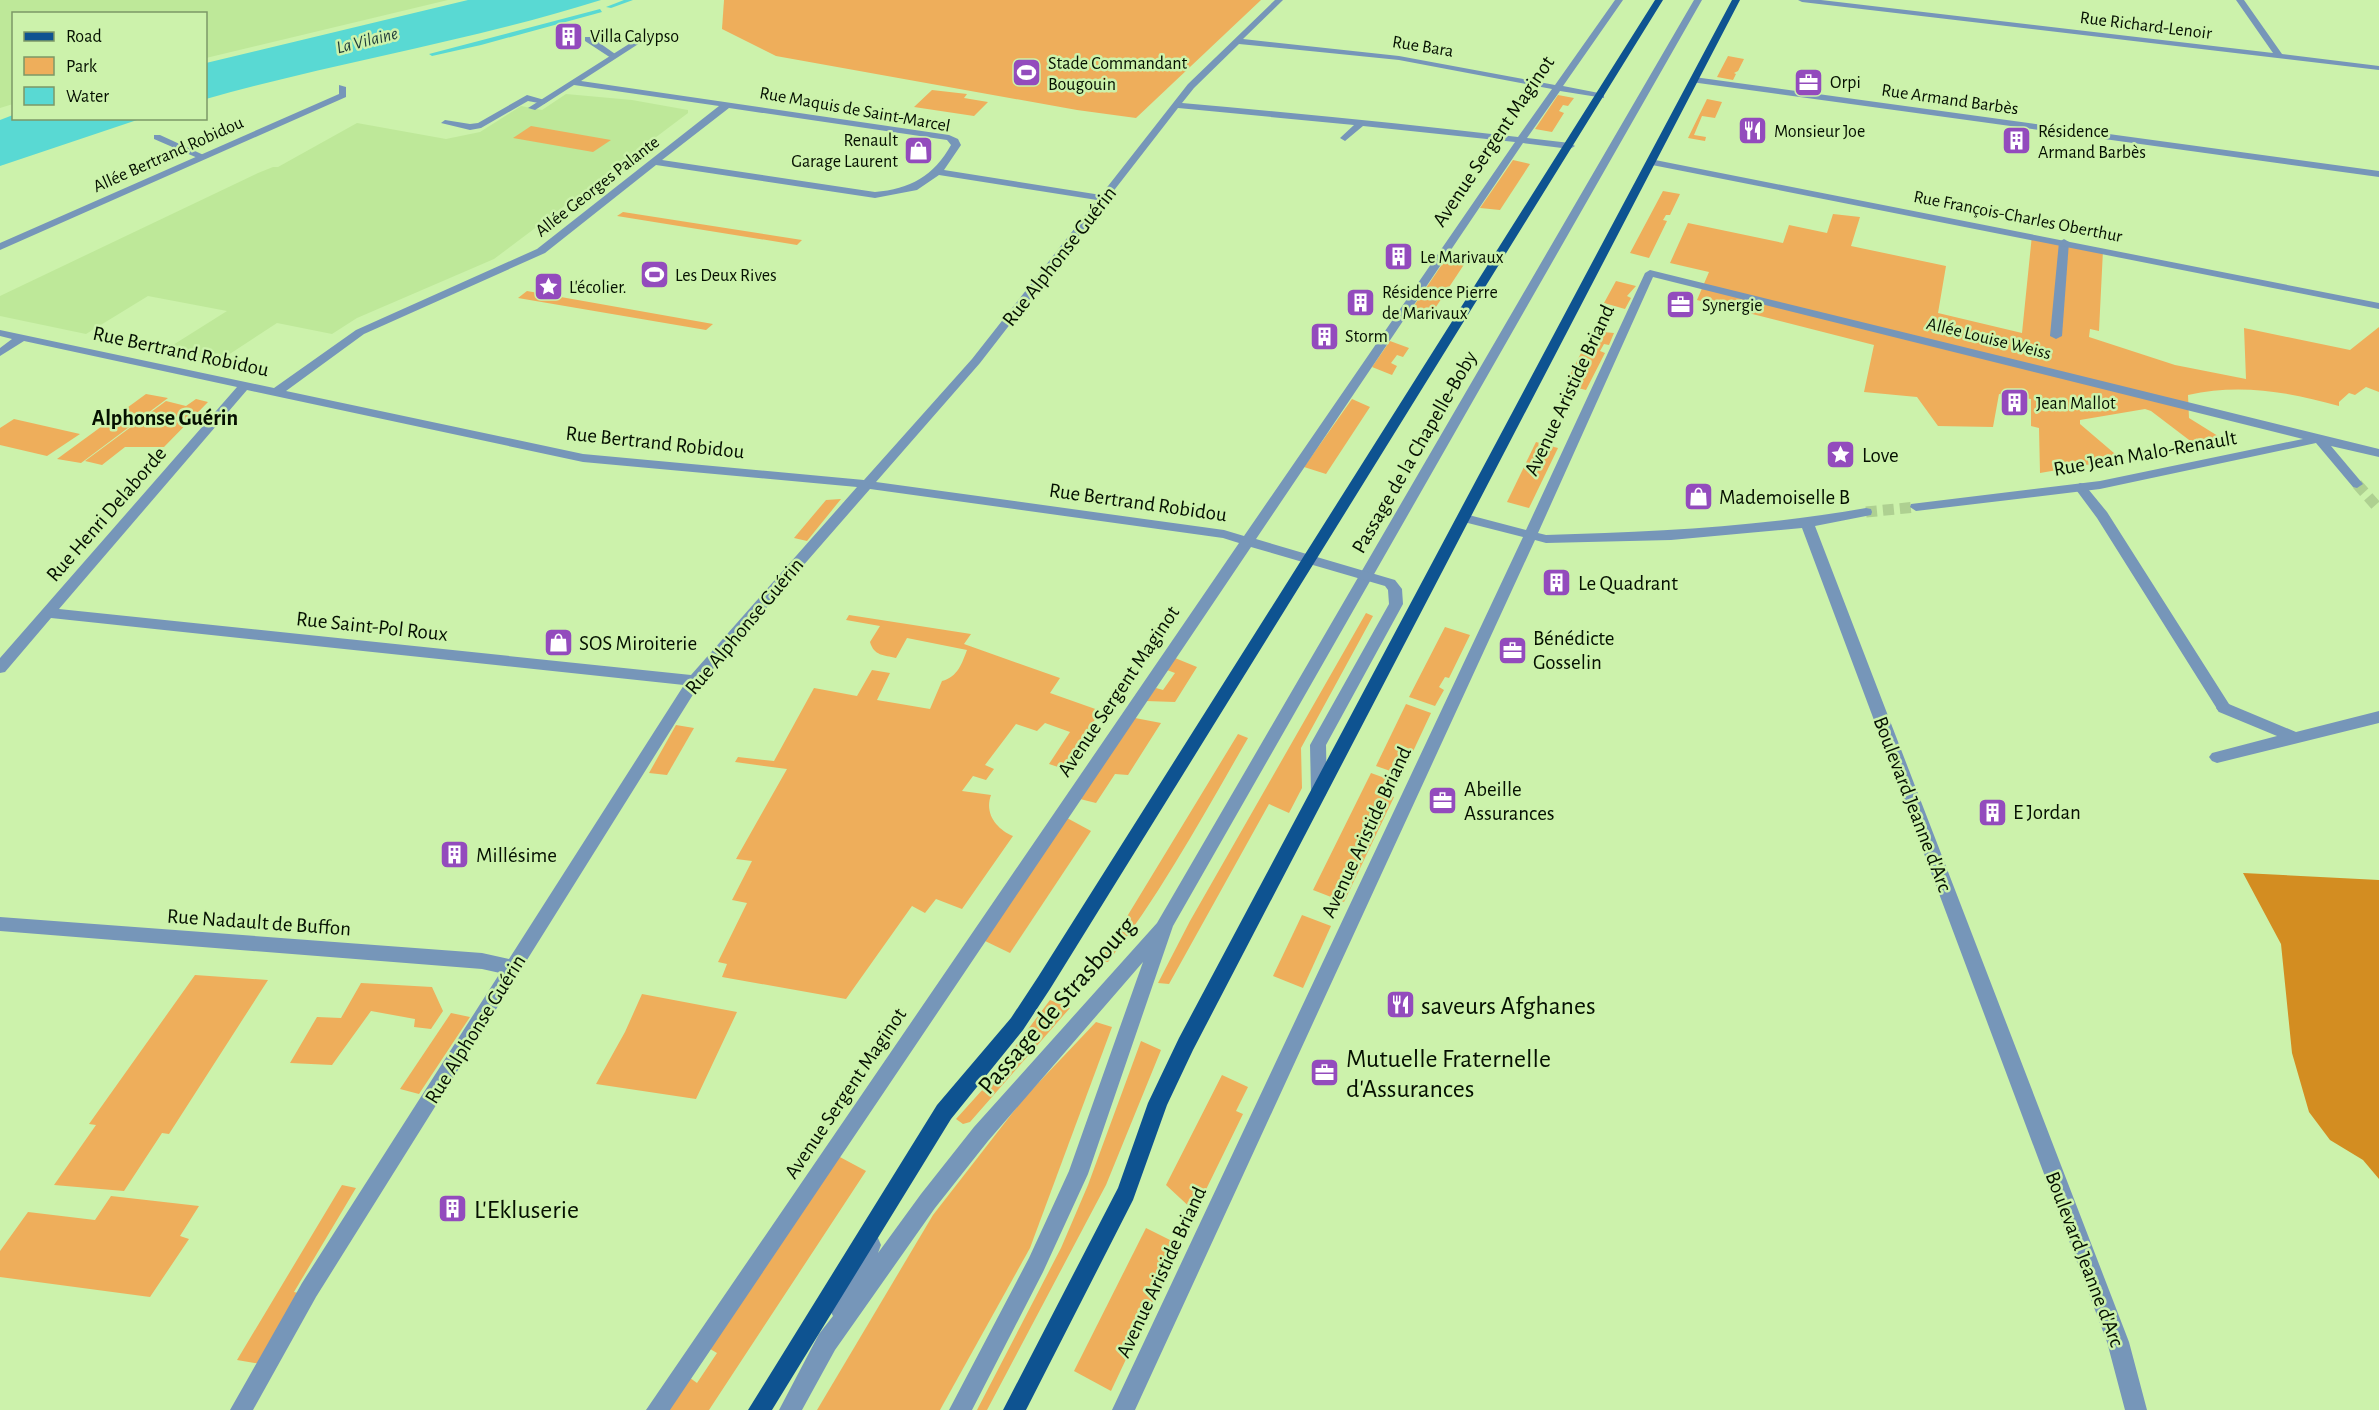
<svg xmlns="http://www.w3.org/2000/svg" width="2379" height="1410" viewBox="0 0 2379 1410" font-family="'Alegreya Sans',sans-serif">
<style>
.built{fill:#bee899}
.green{fill:#eeae5b}
.forest{fill:#d38d21}
.water{fill:#59d9d3}
.lines{fill:none;stroke-linecap:round;stroke-linejoin:round}
.stream{fill:#59d9d3;fill-rule:evenodd}
.street-tunnel{stroke:#aed091;stroke-width:11;stroke-dasharray:11 6;stroke-linecap:butt}
.lane{fill:#7696b9;fill-rule:evenodd}
.street{fill:#7696b9;fill-rule:evenodd}
.primary{fill:#0e5391;fill-rule:evenodd}
.labels{text-anchor:middle;stroke-width:5;stroke-linejoin:round;paint-order:stroke}
.far-street-label{font-size:18px;fill:#051000;stroke:#ccf2ab}
.far-poi-label{font-size:18px;fill:#051000;stroke:#ccf2ab;text-anchor:start}
.far-water-label{font-size:18px;font-style:italic;fill:#1e3a39;stroke:#ccf2ab}
.street-label{font-size:21px;fill:#051000;stroke:#ccf2ab}
.poi-label{font-size:21px;fill:#051000;stroke:#ccf2ab;text-anchor:start}
.far-district-label{font-size:22px;font-weight:bold;fill:#051000;stroke:#ccf2ab}
.near-street-label{font-size:26px;fill:#051000;stroke:#ccf2ab}
.near-poi-label{font-size:26px;fill:#051000;stroke:#ccf2ab;text-anchor:start}
</style>
<rect width="100%" height="100%" fill="#ccf2ab"/>
<g class="built">
<polygon points="0,0 448,0 206,58 206,14 14,14 13,104 0,108"/>
<polygon points="566,94 632,100 688,110 688,113 494,259 357,318 332,334 277,323 219,361 165,350 227,311 148,296 86,334 0,316 0,296 258,173 273,167 278,167 357,123 446,139 480,132 521,106 542,110"/>
</g>
<g class="green">
<polygon points="724,0 1261,0 1136,118 1077,110 776,56 722,29"/>
<polygon points="1728,56 1744,59 1738,71 1734,73 1736,74 1733,80 1717,77"/>
<polygon points="932,90 967,94 964,98 988,102 974,116 914,107"/>
<polygon points="1558,95 1574,98 1568,106 1563,105 1559,111 1564,113 1552,132 1535,129"/>
<polygon points="1707,99 1722,102 1715,118 1702,116 1694,135 1706,137 1705,141 1688,138"/>
<polygon points="531,126 611,140 593,152 513,138"/>
<polygon points="1513,160 1530,164 1500,210 1480,208"/>
<polygon points="1663,191 1680,194 1670,215 1666,215 1663,220 1667,221 1649,258 1630,253"/>
<polygon points="623,212 802,240 797,245 617,216"/>
<path d="M1833 214 1860 217 1851 246 1946 266 1938 313 2022 333 2032 235 2103 250 2099 331 2090 329 2089 337 2175 365 2246 379 2244 328 2350 350 2379 327V392L2366 387 2355 395 2349 393 2339 402V406C2289 392 2240 383 2188 395L2189 418 2226 441 2197 446 2151 411 2145 409 2080 420V424L2121 459 2040 473 2039 428 2031 426V399L1999 394 1993 427 1938 426 1917 397 1864 392 1874 345 1697 300 1709 272 1670 263 1688 223 1783 243 1789 225 1827 233Z"/>
<polygon points="1445,260 1465,263 1428,319 1409,313"/>
<polygon points="1616,281 1636,286 1627,296 1631,298 1625,309 1604,303"/>
<polygon points="527,291 713,324 706,330 518,298"/>
<polygon points="1592,331 1614,333 1609,345 1604,344 1600,351 1605,353 1586,390 1565,385"/>
<polygon points="1390,341 1409,348 1403,357 1397,355 1391,363 1397,366 1392,375 1372,367"/>
<polygon points="146,394 168,398 81,463 57,459"/>
<polygon points="196,399 208,402 164,447 125,447 102,465 85,461 166,401 186,406"/>
<polygon points="1352,399 1370,407 1326,474 1304,467"/>
<polygon points="14,419 80,434 47,456 0,445 0,428"/>
<polygon points="1536,442 1558,448 1529,508 1507,502"/>
<polygon points="841,499 807,541 794,538 826,500"/>
<polygon points="1366,613 1373,616 1301,748 1302,788 1289,813 1269,804 1169,984 1158,983 1190,921"/>
<path d="M849 615 971 634 964 644 1060 678 1050 693 1101 711 1061 768 1049 764 1070 732 1045 723 1037 731 1016 724 985 765 994 769 986 780 973 776 962 791 991 795C984 814 997 829 1013 836L962 909 936 899 925 913 912 906 846 999 722 977 727 964 718 962 747 903 732 900 752 861 736 859 787 769 735 762 738 757 774 761 814 688 857 696 872 670 890 673 877 700 930 709 942 681C958 677 962 663 967 650L907 638 896 658C884 655 874 656 870 642L880 626 846 620Z"/>
<polygon points="1445,627 1470,635 1449,678 1445,677 1439,687 1444,690 1435,706 1409,697"/>
<polygon points="1175,658 1197,667 1175,702 1146,701 1156,688 1163,690 1175,673 1167,670"/>
<polygon points="1406,704 1431,713 1402,775 1376,766"/>
<polygon points="1135,718 1161,723 1128,775 1115,774 1096,803 1080,799"/>
<polygon points="676,725 694,728 667,775 649,773"/>
<path d="M1238 734 1248 738C1204 814 1162 892 1108 962L1100 961Z"/>
<polygon points="1371,773 1393,781 1387,794 1394,797 1344,902 1313,890"/>
<polygon points="1067,818 1091,831 1010,953 983,940"/>
<polygon points="1302,915 1331,926 1303,988 1273,976"/>
<polygon points="195,975 268,980 169,1134 162,1133 124,1191 54,1185 96,1125 89,1124"/>
<polygon points="361,983 432,987 443,1011 431,1029 414,1027 415,1019 371,1011 332,1065 290,1063 317,1017 341,1018"/>
<polygon points="642,994 737,1012 696,1099 596,1084 625,1032"/>
<polygon points="1050,1000 1070,1008 970,1122 963,1124 956,1119 984,1088"/>
<polygon points="451,1013 470,1017 419,1094 400,1089"/>
<polygon points="1096,1022 1112,1027 1030,1248 940,1410 817,1410 933,1215 1024,1098"/>
<polygon points="1141,1041 1161,1050 1106,1185 987,1410 977,1410 1061,1248 1088,1185"/>
<polygon points="1222,1075 1248,1087 1236,1111 1243,1114 1195,1212 1166,1185"/>
<polygon points="838,1156 866,1171 709,1410 662,1410 686,1375 697,1383 717,1353 705,1346"/>
<polygon points="342,1185 356,1188 294,1292 303,1294 261,1364 237,1360"/>
<polygon points="111,1196 199,1206 180,1236 189,1239 150,1297 0,1277 0,1251 28,1212 95,1220"/>
<polygon points="1146,1228 1180,1245 1111,1391 1074,1371"/>
</g>
<polygon class="forest" points="2243,873 2379,880 2379,1179 2363,1160 2330,1140 2309,1112 2292,1053 2281,944"/>
<g class="water">
<path d="M468 0H601C471 41 336 62 206 99V63Z"/>
<polygon points="13,115 14,118 140,119 0,166 0,120"/>
</g>
<g class="lines">
<g class="stream">
<polygon points="624,0 633,0 611,8 606,7"/>
<polygon points="600,9 602,12 481,45 432,56 429,54"/>
</g>
<g class="street-tunnel">
<polyline points="2357,484 2379,509"/>
<polyline points="1866,512 1916,507"/>
</g>
<g class="lane">
<polygon points="1694,0 1702,0 1173,926 1088,1174 1043,1272 972,1410 949,1410 1029,1258 1069,1171 1143,962 988,1141 935,1208 835,1350 802,1410 779,1410 819,1334 833,1316 830,1310 864,1238 871,1235 878,1238 881,1245 878,1253 921,1194 974,1127 1157,923"/>
<polygon points="585,37 591,37 618,56 611,58 585,41"/>
<polygon points="527,95 548,101 544,104 528,101 481,128 470,130 441,123 445,120 470,124 478,123"/>
<polygon points="154,135 160,135 208,157 200,159 154,139"/>
<polygon points="2064,239 2069,242 2062,336 2056,339 2050,336 2059,242"/>
<polygon points="2080,483 2084,484 2107,512 2229,704 2232,708 2229,712 2219,712 2097,518 2074,487"/>
</g>
<g class="street">
<path d="M1275 0H1283L1243 39 1399 56 1555 85 1615 0H1623L1563 86 1604 94V98L1560 91 1527 138 1570 143 1575 146 1570 149 1523 143 1256 539 1395 580 1402 589 1403 604 1326 745 1327 792 1325 796 1319 798 1313 796 1311 792 1310 745 1389 604 1388 590 1385 586 1251 547 670 1410H646L1239 543 1223 538 870 489 699 685 316 1297 253 1410H230L302 1283 500 973 482 969 0 931V917L482 953 509 959 684 685 51 618 5 672 0 673V658L237 387 24 341 0 356V348L12 339 0 336V330L274 388 356 330 537 249 719 106 574 85 535 110 528 108 640 37 644 39 643 41 581 81 949 135 958 139 961 145 944 170 1101 195 1188 84ZM1239 44 1399 60 1552 89 1518 137C1406 124 1295 113 1182 103L1194 88ZM729 108 947 140 951 145C934 176 910 189 875 192L662 160ZM1178 108 1354 125 1340 138 1345 141 1363 126 1515 142 1244 536 1224 530 876 482 980 363ZM656 165 875 198 917 190 939 175 1097 200 972 359 864 480 583 454 286 391 364 334 545 253ZM247 390 583 462 857 487 691 675 59 609Z"/>
<polygon points="1798,0 1821,0 2273,53 2236,0 2244,0 2282,54 2379,66 2379,70 1802,2"/>
<polygon points="1694,77 2379,171 2379,177 1691,82 1691,78"/>
<polygon points="339,85 346,87 346,97 0,250 0,243 339,94"/>
<polygon points="1650,159 2379,303 2379,309 1647,164 1647,160"/>
<path d="M1650 270 2379 449V457L2331 446 2363 484 2357 488 2353 487 2316 443 2100 489 1916 511 1910 507 1911 504 2100 481 2303 439 1653 277 1538 533 1546 535C1654 532 1760 527 1866 508L1871 509 1872 512 1871 515 1815 526 2129 1342 2147 1410H2125L2107 1342 1802 528 1671 540 1546 543 1535 540 1135 1410H1112L1523 537 1460 521 1458 518 1465 514 1526 530 1645 273Z"/>
<polygon points="2224,702 2296,732 2379,711 2379,723 2217,763 2212,761 2209,757 2212,753 2277,736 2219,712 2216,708 2219,704"/>
</g>
<g class="primary">
<polygon points="1655,0 1663,0 1050,989 1023,1030 951,1119 772,1410 748,1410 937,1105 1011,1018 1038,977"/>
<polygon points="1732,0 1740,0 1193,1050 1167,1105 1133,1200 1026,1410 1003,1410 1118,1188 1148,1103 1179,1038"/>
</g>
</g>
<defs>
<symbol id="building-square" viewBox="-11 -11 22 22"><rect x="-9" y="-9" width="18" height="18" rx="4" fill="#934bbd" stroke="#ccf2ab"/><path d="M-4-6H4V6H1V3H-1V6H-4ZM-2.5-4.3h1.7v1.8h-1.7ZM.8-4.3h1.7v1.8H.8ZM-2.5-1h1.7V.8h-1.7ZM.8-1h1.7V.8H.8Z" fill="#fff"/></symbol>
<symbol id="stadium-square" viewBox="-11 -11 22 22"><rect x="-9" y="-9" width="18" height="18" rx="4" fill="#934bbd" stroke="#ccf2ab"/><path d="M0-5a6.5 5 0 1 0 0 10a6.5 5 0 1 0 0-10ZM-3.5-1.8h7v3.6h-7Z" fill="#fff"/></symbol>
<symbol id="office-square" viewBox="-11 -11 22 22"><rect x="-9" y="-9" width="18" height="18" rx="4" fill="#934bbd" stroke="#ccf2ab"/><path d="M-6-3h4V-5.5h4V-3h4V5H-6ZM-1-4.5V-3h2v-1.5ZM-6 0V1H6V0Z" fill="#fff"/></symbol>
<symbol id="restaurant-square" viewBox="-11 -11 22 22"><rect x="-9" y="-9" width="18" height="18" rx="4" fill="#934bbd" stroke="#ccf2ab"/><path d="M-5-6h1v4h1v-4h1v4h1v-4h1v5L-1.5 .5V6h-2V.5L-5-1ZM5-6V6H3V1.5H1.5Q1.5-4 5-6Z" fill="#fff"/></symbol>
<symbol id="shop-square" viewBox="-11 -11 22 22"><rect x="-9" y="-9" width="18" height="18" rx="4" fill="#934bbd" stroke="#ccf2ab"/><path d="M-5-2.5h2.3a2.7 3.5 0 0 1 5.4 0H5L5.5 6h-11ZM-1.5-2.5h3a1.5 2.3 0 0 0-3 0Z" fill="#fff"/></symbol>
<symbol id="sight-square" viewBox="-11 -11 22 22"><rect x="-9" y="-9" width="18" height="18" rx="4" fill="#934bbd" stroke="#ccf2ab"/><path d="M0-6L1.8-2.2L6-1.7L2.9 1.2L3.7 5.4L0 3.3L-3.7 5.4L-2.9 1.2L-6-1.7L-1.8-2.2Z" fill="#fff"/></symbol>
</defs>
<g fill-rule="evenodd">
<use href="#building-square" x="552" y="20" width="33" height="33"/>
<use href="#stadium-square" x="1010" y="56" width="33" height="33"/>
<use href="#office-square" x="1792" y="66" width="33" height="33"/>
<use href="#restaurant-square" x="1736" y="114" width="33" height="33"/>
<use href="#building-square" x="2000" y="124" width="33" height="33"/>
<use href="#shop-square" x="902" y="134" width="33" height="33"/>
<use href="#building-square" x="1382" y="240" width="33" height="33"/>
<use href="#stadium-square" x="638" y="258" width="33" height="33"/>
<use href="#sight-square" x="532" y="270" width="33" height="33"/>
<use href="#building-square" x="1344" y="286" width="33" height="33"/>
<use href="#office-square" x="1664" y="288" width="33" height="33"/>
<use href="#building-square" x="1308" y="320" width="33" height="33"/>
<use href="#building-square" x="1998" y="386" width="33" height="33"/>
<use href="#sight-square" x="1824" y="438" width="33" height="33"/>
<use href="#shop-square" x="1682" y="480" width="33" height="33"/>
<use href="#building-square" x="1540" y="566" width="33" height="33"/>
<use href="#shop-square" x="542" y="626" width="33" height="33"/>
<use href="#office-square" x="1496" y="634" width="33" height="33"/>
<use href="#office-square" x="1426" y="784" width="33" height="33"/>
<use href="#building-square" x="1976" y="796" width="33" height="33"/>
<use href="#building-square" x="438" y="838" width="33" height="33"/>
<use href="#restaurant-square" x="1384" y="988" width="33" height="33"/>
<use href="#office-square" x="1308" y="1056" width="33" height="33"/>
<use href="#building-square" x="436" y="1192" width="33" height="33"/>
</g>
<g class="labels">
<g class="far-street-label">
<text transform="translate(2146 25) rotate(7)" y="6">Rue Richard-Lenoir</text>
<text transform="translate(1423 46) rotate(9)" y="6">Rue Bara</text>
<text transform="translate(1950 99) rotate(8)" y="6">Rue Armand Barbès</text>
<text transform="translate(855 109) rotate(10)" y="6">Rue Maquis de Saint-Marcel</text>
<text transform="translate(168 154) rotate(-24)" y="6">Allée Bertrand Robidou</text>
<text transform="translate(597 186) rotate(-38)" y="6">Allée Georges Palante</text>
<text transform="translate(2018 216) rotate(11)" y="6">Rue François-Charles Oberthur</text>
<text transform="translate(1989 338) rotate(14)" y="6">Allée Louise Weiss</text>
</g>
<g class="far-poi-label">
<text x="590" y="42">Villa Calypso</text>
<text x="1048" y="69">Stade Commandant<tspan x="1048" dy="21">Bougouin</tspan></text>
<text x="1830" y="88">Orpi</text>
<text x="1774" y="137">Monsieur Joe</text>
<text x="2038" y="137">Résidence<tspan x="2038" dy="21">Armand Barbès</tspan></text>
<text x="898" y="146" text-anchor="end">Renault<tspan x="898" dy="21">Garage Laurent</tspan></text>
<text x="1420" y="263">Le Marivaux</text>
<text x="675" y="281">Les Deux Rives</text>
<text x="569" y="293">L'écolier.</text>
<text x="1382" y="298">Résidence Pierre<tspan x="1382" dy="21">de Marivaux</tspan></text>
<text x="1702" y="311">Synergie</text>
<text x="1345" y="342">Storm</text>
<text x="2036" y="409">Jean Mallot</text>
</g>
<g class="far-water-label">
<text transform="translate(367 40) rotate(-14)" y="6">La Vilaine</text>
</g>
<g class="street-label">
<text transform="translate(1493 141) rotate(-56)" y="7">Avenue Sergent Maginot</text>
<text transform="translate(1059 256) rotate(-52)" y="7">Rue Alphonse Guérin</text>
<text transform="translate(181 351) rotate(12)" y="7">Rue Bertrand Robidou</text>
<text transform="translate(1569 390) rotate(-65)" y="7">Avenue Aristide Briand</text>
<text transform="translate(655 442) rotate(6)" y="7">Rue Bertrand Robidou</text>
<text transform="translate(1414 452) rotate(-60)" y="7">Passage de la Chapelle-Boby</text>
<text transform="translate(2145 453) rotate(-10)" y="7">Rue Jean Malo-Renault</text>
<text transform="translate(1138 502) rotate(8)" y="7">Rue Bertrand Robidou</text>
<text transform="translate(106 514) rotate(-49)" y="7">Rue Henri Delaborde</text>
<text transform="translate(372 626) rotate(6)" y="7">Rue Saint-Pol Roux</text>
<text transform="translate(744 626) rotate(-50)" y="7">Rue Alphonse Guérin</text>
<text transform="translate(1118 691) rotate(-56)" y="7">Avenue Sergent Maginot</text>
<text transform="translate(1913 804) rotate(69)" y="7">Boulevard Jeanne d'Arc</text>
<text transform="translate(1366 832) rotate(-65)" y="7">Avenue Aristide Briand</text>
<text transform="translate(259 922) rotate(4)" y="7">Rue Nadault de Buffon</text>
<text transform="translate(475 1029) rotate(-58)" y="7">Rue Alphonse Guérin</text>
<text transform="translate(845 1093) rotate(-56)" y="7">Avenue Sergent Maginot</text>
<text transform="translate(2085 1259) rotate(69)" y="7">Boulevard Jeanne d'Arc</text>
<text transform="translate(1161 1272) rotate(-65)" y="7">Avenue Aristide Briand</text>
</g>
<g class="poi-label">
<text x="1862" y="462">Love</text>
<text x="1719" y="504">Mademoiselle B</text>
<text x="1578" y="590">Le Quadrant</text>
<text x="1533" y="645">Bénédicte<tspan x="1533" dy="24">Gosselin</tspan></text>
<text x="579" y="650">SOS Miroiterie</text>
<text x="1464" y="796">Abeille<tspan x="1464" dy="24">Assurances</tspan></text>
<text x="2013" y="819">E Jordan</text>
<text x="476" y="862">Millésime</text>
</g>
<g class="far-district-label">
<text x="165" y="425">Alphonse Guérin</text>
</g>
<g class="near-street-label">
<text transform="translate(1056 1005) rotate(-49)" y="9">Passage de Strasbourg</text>
</g>
<g class="near-poi-label">
<text x="1421" y="1014">saveurs Afghanes</text>
<text x="1346" y="1067">Mutuelle Fraternelle<tspan x="1346" dy="30">d'Assurances</tspan></text>
<text x="474" y="1218">L'Ekluserie</text>
</g>
</g>
<rect x="12" y="12" width="195" height="108" fill="#ccf2ab" stroke="#7c9867" stroke-width="1.5"/>
<rect x="24" y="32" width="30" height="9" fill="#0e5391" stroke="#7c9867" stroke-width="1.5"/>
<text x="66" y="42" font-size="18" fill="#051000">Road</text>
<rect x="24" y="57" width="30" height="18" fill="#eeae5b" stroke="#7c9867" stroke-width="1.5"/>
<text x="66" y="72" font-size="18" fill="#051000">Park</text>
<rect x="24" y="87" width="30" height="18" fill="#59d9d3" stroke="#7c9867" stroke-width="1.5"/>
<text x="66" y="102" font-size="18" fill="#051000">Water</text>
</svg>
